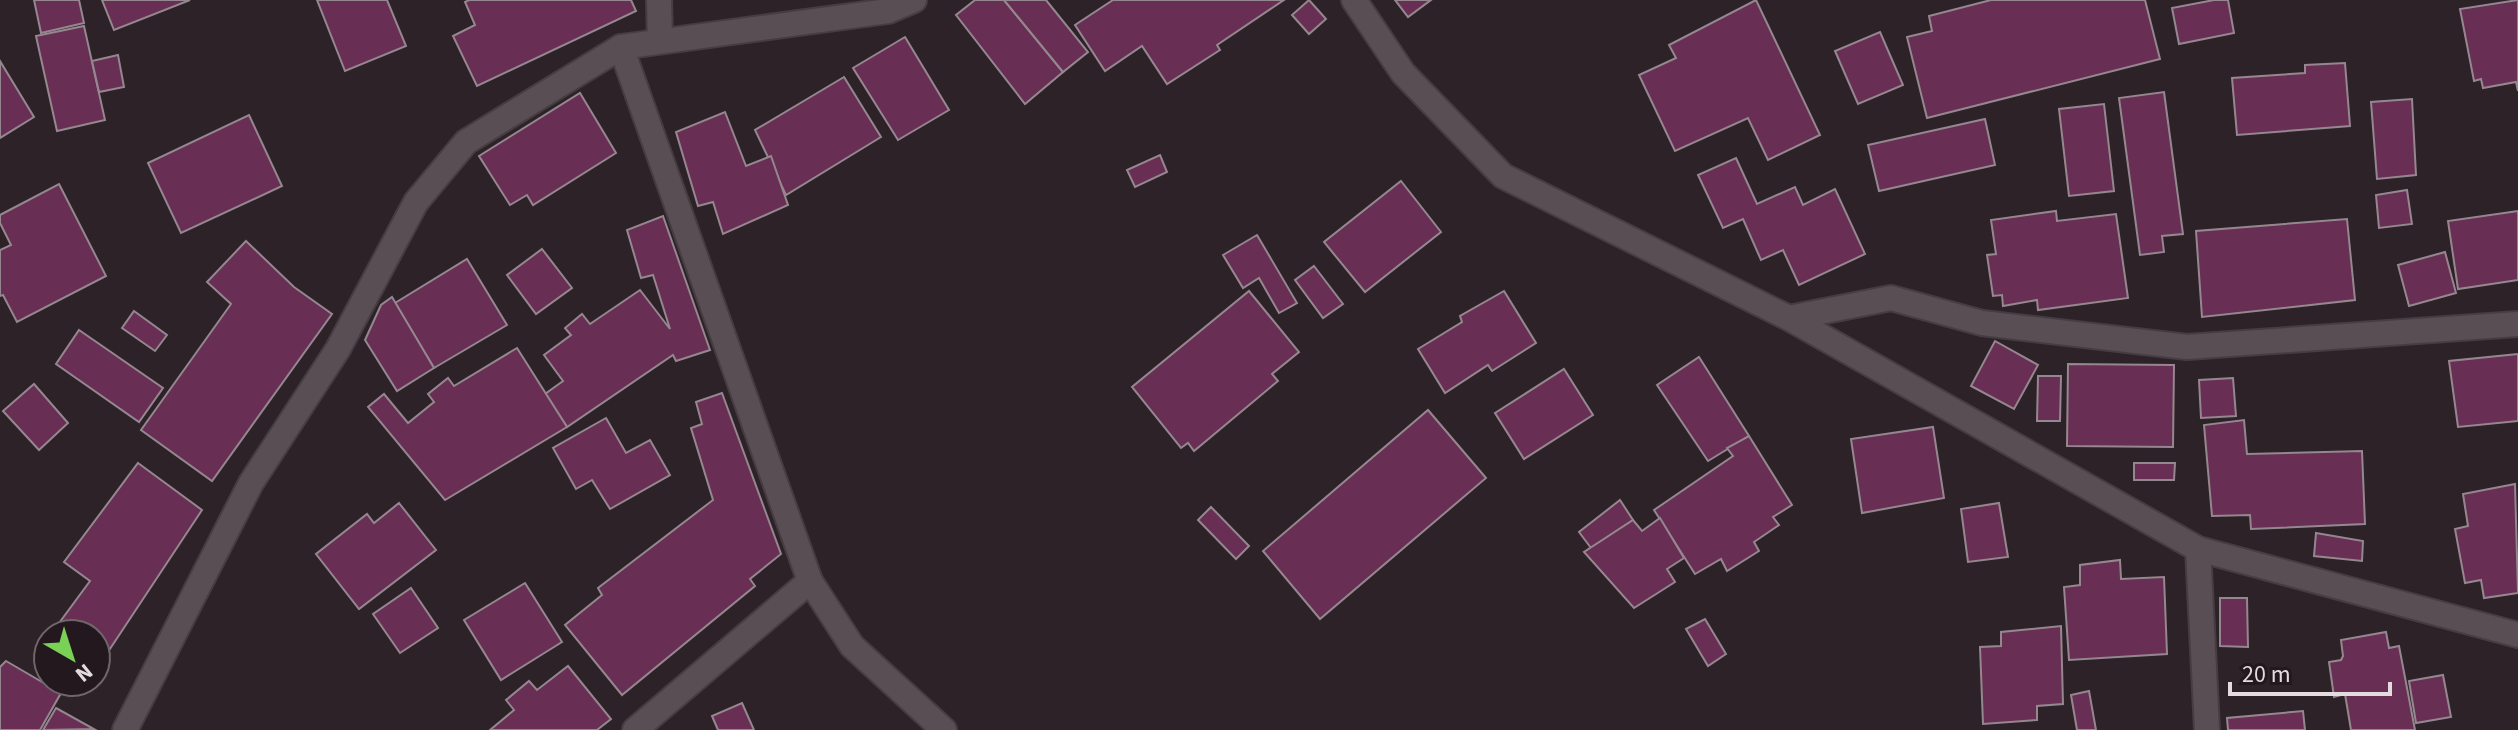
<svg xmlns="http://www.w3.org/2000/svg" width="2518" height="730" viewBox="0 0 2518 730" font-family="'Source Sans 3',sans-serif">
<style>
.building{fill:#692e53;stroke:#95878f;stroke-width:2}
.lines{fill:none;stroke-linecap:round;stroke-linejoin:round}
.minor-casing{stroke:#463d42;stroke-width:28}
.minor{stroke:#5a4e55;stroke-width:24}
</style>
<rect width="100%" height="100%" fill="#2c2227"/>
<g class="building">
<polygon points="34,0 79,0 84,23 41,33"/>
<polygon points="102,0 190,0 114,30"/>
<polygon points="317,0 387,0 406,46 345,71"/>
<polygon points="469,0 631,0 636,11 477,86 453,36 475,25 465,2"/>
<polygon points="975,0 1004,0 1063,72 1025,104 956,15"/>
<polygon points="1004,0 1046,0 1088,52 1063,72"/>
<polygon points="1113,0 1284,0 1217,45 1220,50 1167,84 1142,46 1105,71 1075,25"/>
<polygon points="1309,0 1326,19 1309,34 1292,15"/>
<polygon points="1395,0 1431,0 1408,17"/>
<polygon points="1756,0 1820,135 1768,160 1748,118 1675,151 1639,75 1676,58 1669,45"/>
<polygon points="1991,0 2145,0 2160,59 1927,118 1907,37 1932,31 1929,16"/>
<polygon points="2214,0 2228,0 2234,33 2179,44 2172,8"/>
<polygon points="2518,0 2518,91 2516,82 2483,88 2481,79 2474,81 2460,9"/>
<polygon points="84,26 105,120 57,131 36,36"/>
<polygon points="1880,32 1903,85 1858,104 1835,51"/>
<polygon points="905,37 949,110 898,140 853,68"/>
<polygon points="118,55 124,87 99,92 92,61"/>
<polygon points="0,61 34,117 0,138"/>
<polygon points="2345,63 2350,126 2237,135 2232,78 2305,73 2305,65"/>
<polygon points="844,77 881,137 786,195 755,130"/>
<polygon points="2164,92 2183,234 2162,236 2164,252 2140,255 2119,98"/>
<polygon points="580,93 616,153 533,205 527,195 510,205 479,156"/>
<polygon points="2412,99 2416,175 2377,179 2371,102"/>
<polygon points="2104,104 2114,191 2069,196 2059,109"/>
<polygon points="725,112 746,166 771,156 788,205 723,234 713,202 698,206 676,132"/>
<polygon points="249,115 282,186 181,233 148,163"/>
<polygon points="1985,119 1995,165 1879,191 1868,145"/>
<polygon points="1160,155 1167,172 1135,187 1127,170"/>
<polygon points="1736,158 1757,204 1795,187 1803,205 1835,189 1865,254 1799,285 1783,250 1761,260 1743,219 1723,228 1698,175"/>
<polygon points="1401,181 1441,232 1365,292 1324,242"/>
<polygon points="59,184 106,276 17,322 3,295 0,296 0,250 11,245 0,223 0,215"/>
<polygon points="2407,190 2412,224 2379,228 2376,195"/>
<polygon points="2056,211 2057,221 2116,214 2128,298 2038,310 2037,300 2003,306 2002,295 1993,296 1987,255 1996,254 1991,220"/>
<polygon points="2518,211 2518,280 2458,289 2448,221"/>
<polygon points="663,216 710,350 676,361 673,355 567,427 545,394 563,381 544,355 571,335 565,328 582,314 590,324 640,290 670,329 653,275 641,278 627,230"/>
<polygon points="2347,219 2355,300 2202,317 2196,231"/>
<polygon points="1257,235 1297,303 1279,313 1259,278 1243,288 1223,255"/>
<polygon points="246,241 294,287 332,314 212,481 141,430 231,304 207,282"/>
<polygon points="542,249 572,288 536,314 507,275"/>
<polygon points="2445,252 2456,293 2409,306 2398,265"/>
<polygon points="467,259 507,325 434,368 395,303"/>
<polygon points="1314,266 1343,304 1323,318 1295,280"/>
<polygon points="1249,291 1299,352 1272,374 1278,381 1194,451 1188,443 1181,448 1132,387"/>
<polygon points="1504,291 1536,343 1492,371 1488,365 1445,393 1418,349 1462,322 1460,316"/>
<polygon points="392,297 434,368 397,391 365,340 381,305"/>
<polygon points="134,311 167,335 155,351 122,328"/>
<polygon points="79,330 163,388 139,422 56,364"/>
<polygon points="1995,341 2038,365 2014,409 1971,386"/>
<polygon points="517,348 567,427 445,500 368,407 384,394 408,423 434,402 428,394 448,378 454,386"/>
<polygon points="2518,354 2518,421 2458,427 2449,361"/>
<polygon points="1699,357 1749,436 1708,461 1657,385"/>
<polygon points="2068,364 2174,365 2173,447 2067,446"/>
<polygon points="1564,369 1593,415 1524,459 1495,413"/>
<polygon points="2038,376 2061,376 2060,421 2037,421"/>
<polygon points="2233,378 2236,416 2201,418 2199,380"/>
<polygon points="34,384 68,423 39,450 3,411"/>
<polygon points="722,393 781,554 750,579 755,586 622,695 565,625 602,595 598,588 713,500 691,428 702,424 696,402"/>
<polygon points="1428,410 1486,478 1320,619 1263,551"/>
<polygon points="606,418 626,453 650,440 670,475 610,509 592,480 576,489 553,448"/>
<polygon points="2244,420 2247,454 2362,451 2365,524 2251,529 2250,515 2212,516 2204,425"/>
<polygon points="1933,427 1944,498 1862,513 1851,439"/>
<polygon points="1749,436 1792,505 1773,517 1779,525 1754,542 1759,551 1727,571 1721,559 1695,574 1654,510 1733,456 1727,448"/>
<polygon points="138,463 202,510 96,670 96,634 51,634 90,581 64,562"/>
<polygon points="2134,463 2175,463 2174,480 2134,480"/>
<polygon points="2515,484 2518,593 2484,598 2481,580 2465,583 2455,529 2468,526 2463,494"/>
<polygon points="1620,500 1633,520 1591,548 1579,532"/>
<polygon points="399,503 436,550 359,609 316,554 367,514 374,523"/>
<polygon points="1999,503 2008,557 1968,562 1961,509"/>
<polygon points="1211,507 1249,546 1236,559 1198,520"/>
<polygon points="1660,518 1684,558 1667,569 1675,582 1634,608 1584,552 1633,520 1642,531"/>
<polygon points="2316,533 2363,541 2362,561 2314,556"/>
<polygon points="2120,560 2121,579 2164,577 2167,654 2069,660 2064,587 2080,585 2080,565"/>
<polygon points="525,583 562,642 501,680 464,620"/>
<polygon points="411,588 438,628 400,653 373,614"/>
<polygon points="2220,598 2247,598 2248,647 2220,646"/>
<polygon points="1705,619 1726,654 1708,666 1686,629"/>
<polygon points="2061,626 2063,704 2037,706 2037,720 1983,724 1980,647 2001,646 2001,632"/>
<polygon points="2386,632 2389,648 2399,646 2415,730 2351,730 2345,694 2334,697 2329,662 2341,660 2343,656 2341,640"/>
<polygon points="6,661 61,693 40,730 0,730 0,667"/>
<polygon points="568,666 611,719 597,730 490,730 514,710 506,700 529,681 537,690"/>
<polygon points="2443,675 2451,717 2416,723 2409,681"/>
<polygon points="2089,691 2096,730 2077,730 2071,695"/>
<polygon points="742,703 754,730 718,730 712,716"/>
<polygon points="56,708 94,729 43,730"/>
<polygon points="2303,711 2305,730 2228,730 2227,718"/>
</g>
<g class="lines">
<defs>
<g id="minor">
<polyline points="659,0 660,41"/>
<polyline points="1354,0 1403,73 1503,176 1789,318 2198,549 2518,635"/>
<polyline points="621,47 810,581 852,646 944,730"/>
<polyline points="1789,318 1891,298 1982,323 2187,347 2518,324"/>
<polyline points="2198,549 2207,730"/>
<polyline points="125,730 251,483 338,349 416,202 466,142 621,47 888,11 914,0"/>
<polyline points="635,730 810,581"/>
</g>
</defs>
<use href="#minor" class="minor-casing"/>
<use href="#minor" class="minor"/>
</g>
<g transform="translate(72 658) rotate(141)"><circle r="38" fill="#22181e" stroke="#6f666b" stroke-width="2"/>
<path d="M0-6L14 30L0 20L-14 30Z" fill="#7bd156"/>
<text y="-12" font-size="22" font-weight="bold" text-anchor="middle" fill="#e3dcdf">N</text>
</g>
<path d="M2230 682v12h160v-12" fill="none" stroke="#e3dcdf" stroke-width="4"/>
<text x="2242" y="682" font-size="24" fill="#e3dcdf" stroke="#22181e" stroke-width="6" paint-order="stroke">20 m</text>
</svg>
